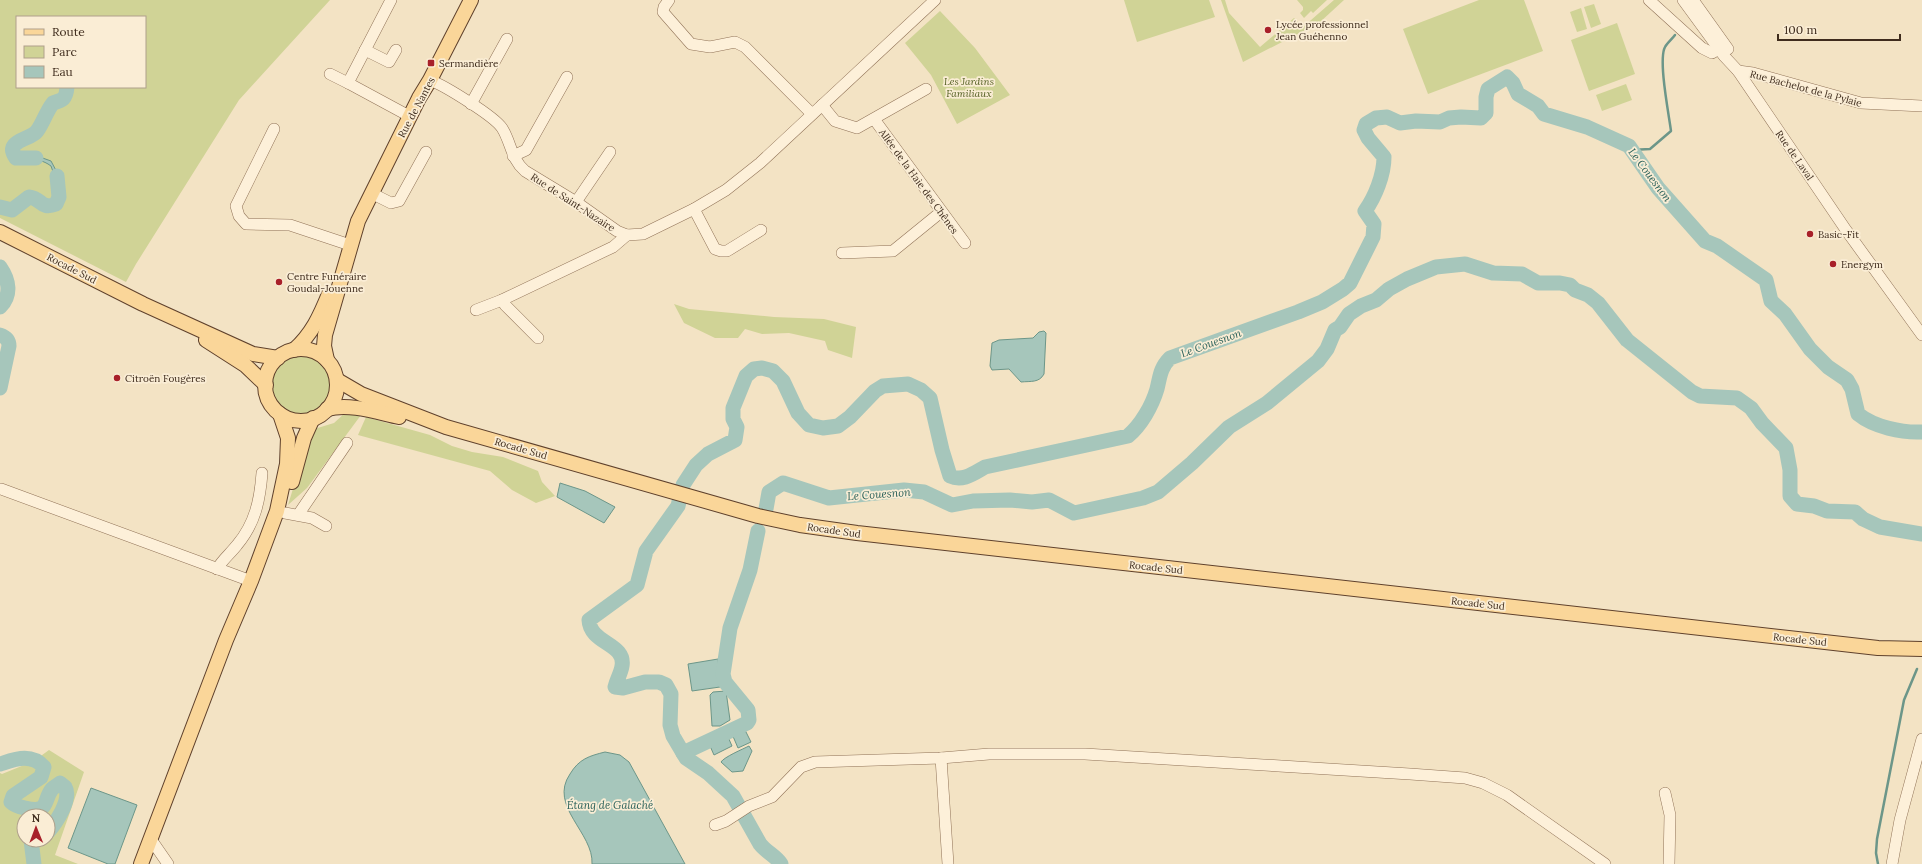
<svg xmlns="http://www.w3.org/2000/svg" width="1922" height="864" viewBox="0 0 1922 864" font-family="Lora,serif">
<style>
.green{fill:#d0d396;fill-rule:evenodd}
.water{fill:#a6c6bb;stroke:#6c9689}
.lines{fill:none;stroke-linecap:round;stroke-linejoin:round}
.stream{stroke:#6c9689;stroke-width:2.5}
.river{stroke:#a6c6bb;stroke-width:15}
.minor-casing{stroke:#917358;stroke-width:12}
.major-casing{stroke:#5f412c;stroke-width:16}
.minor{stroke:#fdf0d9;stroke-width:11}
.major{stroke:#fad699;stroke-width:14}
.poi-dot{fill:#a82029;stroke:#faedd5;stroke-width:1.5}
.labels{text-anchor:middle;stroke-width:3.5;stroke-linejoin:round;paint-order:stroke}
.poi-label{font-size:10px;fill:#3f2c1d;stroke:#faedd5;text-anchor:start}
.park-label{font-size:10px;font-style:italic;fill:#525e21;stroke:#faedd5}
.street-label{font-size:10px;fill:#3f2c1d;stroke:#faedd5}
.water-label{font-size:11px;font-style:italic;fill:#2b615a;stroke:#faedd5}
</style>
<rect width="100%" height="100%" fill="#f3e3c4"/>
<g class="green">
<path d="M0 0H330L239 100 136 264 126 282 0 218ZM17 17H145V87H17Z"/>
<polygon points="1124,0 1209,0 1215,17 1137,42"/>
<polygon points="1221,0 1225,0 1229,13 1260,47 1294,18 1303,27 1334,0 1344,0 1319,23 1243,62"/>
<polygon points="1297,0 1327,0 1313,13 1311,11 1304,18 1300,13 1303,10 1303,7"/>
<polygon points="1479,0 1524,0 1543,51 1428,94 1403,29"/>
<polygon points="1594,4 1601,24 1591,28 1584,7"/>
<polygon points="1581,8 1587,29 1577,32 1570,12"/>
<polygon points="940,11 975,48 1010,95 957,124 931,75 905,43"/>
<polygon points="1617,23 1635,74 1589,91 1571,40"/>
<polygon points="1626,84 1632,100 1602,111 1596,95"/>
<polygon points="674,304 689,309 774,317 824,319 856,327 852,358 828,350 825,341 789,333 762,334 745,329 738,338 715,338 684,323"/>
<circle cx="301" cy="384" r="30"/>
<polygon points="345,413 361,415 307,488 288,505 311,430 334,423"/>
<polygon points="366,417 430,435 452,446 472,452 503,457 538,471 542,482 555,496 536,503 512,490 490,471 358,435"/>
<path d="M49 750 84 772 55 855 78 864H0V773L2 774 34 761ZM24 816H48V840H24Z"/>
</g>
<g class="water">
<path d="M64 87H68V99L49 109 35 138C24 140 17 142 12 153L16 157 37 156 51 161 60 178 61 195H57V183L51 166C35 154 20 163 11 157L9 150 21 138 33 135 52 103 64 99Z"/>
<path d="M1044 331 1046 333 1044 374C1039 383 1031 381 1021 382L1009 369 992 370 990 366 992 343 999 340 1033 338 1039 332Z"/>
<polygon points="560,483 585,491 615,507 604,523 557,497"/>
<polygon points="718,659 720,687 692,691 688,664"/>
<polygon points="726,691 730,720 720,726 712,726 710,695 713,692"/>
<polygon points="744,728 751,742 738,748 732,734"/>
<polygon points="728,737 732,746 714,755 710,746"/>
<path d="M749 746 752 751 743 771 732 772 721 762C724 757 743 749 749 746Z"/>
<path d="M605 752 620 755 629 762 685 864H592C594 833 548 806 570 774 579 759 589 756 605 752Z"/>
<polygon points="91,788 137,805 115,864 108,864 68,848"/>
</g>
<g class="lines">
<g class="stream">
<path d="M1631 150 1650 149 1671 131C1669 115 1658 60 1665 47 1667 43 1672 39 1675 35"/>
<polyline points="1878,864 1876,853 1877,839 1904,700 1917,669"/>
</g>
<g class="river">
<path d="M36 158H16C3 140 31 140 37 131 43 123 46 112 53 103 63 100 66 99 67 87"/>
<path d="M0 207 12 210 29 197C42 198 40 210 56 204L59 197 57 176"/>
<path d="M0 267C9 280 12 295 0 307"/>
<path d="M0 335C6 337 9 340 9 346L0 388"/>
<polyline points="766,509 769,492 783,483 829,498 904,490 924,492 952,505 973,501 1010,500 1032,502 1049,500 1074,513 1143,498 1158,492 1192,463 1229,427 1267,403 1318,361 1327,349 1335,330 1340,327 1349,314 1361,306 1376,300 1389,289 1407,279 1436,267 1465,264 1493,273 1522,274 1538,283 1560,283 1570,285 1575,290 1588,295 1598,303 1627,340 1692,392 1700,396 1737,398 1751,408 1762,423 1786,448 1790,470 1790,496 1797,504 1814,506 1827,511 1855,512 1863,519 1880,527 1922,534"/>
<polyline points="683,753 747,723 749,720 748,710 725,682 723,674 730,628 750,570 758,531"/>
<path d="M0 764C16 759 31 753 44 767L41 777 13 796 11 802C15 806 20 807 25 808 50 814 43 800 52 789 54 787 58 785 60 783L65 787C72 799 56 823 48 832"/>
<polyline points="31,840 34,864"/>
<path d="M781 864C776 856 766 852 760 844L733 796 708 773 686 758 683 753 673 736 670 725 671 694 666 685 659 682H645L623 688 615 687C617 679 621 673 622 666 626 643 590 644 589 620L637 585 646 551 678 506 683 485 696 465 708 454 735 440 737 427 733 419V408L746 376 754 369 762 368 773 371 783 381 798 413 809 425 823 428 838 426 850 417 875 391 883 386 908 384 921 390 930 398 942 450 950 476C963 482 974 473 985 467L1128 436C1141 425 1152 406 1157 389 1160 377 1160 368 1170 358L1298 312 1322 302 1343 289 1350 283 1373 237 1374 224 1365 211C1375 197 1384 175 1384 157L1368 138 1364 130 1366 124 1376 118 1387 117 1400 123 1416 121 1440 122 1449 118 1461 117 1481 118 1486 113V97L1488 89 1507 77 1513 83 1518 94 1538 106 1544 114 1587 127 1629 146 1658 188 1705 241 1717 246 1766 280 1771 301 1785 314 1810 349 1828 367 1847 380 1852 389 1858 414C1874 427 1902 433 1922 432"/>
</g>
<defs>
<g id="minor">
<polyline points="391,0 348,83 411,117"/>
<polyline points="669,0 664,7 663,12 691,44 710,47 735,42 745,47 812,114"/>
<polyline points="1649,0 1702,48 1712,53 1719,49"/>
<polyline points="1683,0 1724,56 1738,71 1846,230 1922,335"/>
<polyline points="1693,0 1728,49"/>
<polyline points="365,50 389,62 396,50"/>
<polyline points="1738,71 1753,73 1861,103 1922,106"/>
<polyline points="330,74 348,83"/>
<path d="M430 80C445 86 494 116 502 128 511 142 511 159 525 171L576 202 617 231 627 235 643 234 694 209 726 190 760 163 935 0"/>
<polyline points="471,104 507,39"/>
<polyline points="822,105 835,121 857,128 926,89"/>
<polyline points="874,119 965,243"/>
<polyline points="274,129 236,206 239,216 246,224 290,225 350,245"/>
<polyline points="513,156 526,150 567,77"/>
<polyline points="371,193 391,203 399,201 426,152"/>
<polyline points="576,202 610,152"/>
<polyline points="694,209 715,249 721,251 727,251 761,230"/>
<polyline points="842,253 893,251 941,212"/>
<polyline points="502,300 505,305 538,338"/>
<polyline points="476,310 502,300 613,247 627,235"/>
<polyline points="1,489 251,581"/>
<polyline points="285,513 312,518 326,526"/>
<polyline points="298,515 347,443"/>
<path d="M217 569C223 559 230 554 237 545 255 524 260 500 262 473"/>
<polyline points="941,758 948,864"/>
<polyline points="1665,793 1670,815 1669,864"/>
<polyline points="715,825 726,821 749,806 772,797 801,767 815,762 941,758 989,754 1085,754 1410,774 1465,778 1483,783 1507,795 1605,864"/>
<polyline points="150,838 168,864"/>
<polyline points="1892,864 1900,820 1922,739"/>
</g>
<g id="major">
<polyline points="0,232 143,304 253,354 278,358"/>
<polyline points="206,340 245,365 266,385"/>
<circle cx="301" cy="385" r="36"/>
<path d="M294 350C312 334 320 316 329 294"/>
<polyline points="327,360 324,346 325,335 358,221 419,98 430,80 471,0"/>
<polyline points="337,380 361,394 446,427 758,516 800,525 857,533 1878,648 1922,649"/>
<path d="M327 409C350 403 376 412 399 417"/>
<polyline points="292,482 304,438 313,418"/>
<polyline points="141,864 226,640 251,581 277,511 287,464 288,438 280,414"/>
</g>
</defs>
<use href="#minor" class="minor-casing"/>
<use href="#major" class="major-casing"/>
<use href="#minor" class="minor"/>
<use href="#major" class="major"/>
</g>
<g class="poi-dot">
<circle cx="1268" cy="30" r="4"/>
<rect x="427" y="59" width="8" height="8" rx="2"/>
<circle cx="1810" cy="234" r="4"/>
<circle cx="1833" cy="264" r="4"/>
<circle cx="279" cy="282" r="4"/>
<circle cx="117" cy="378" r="4"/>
</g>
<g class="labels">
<g class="poi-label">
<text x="1276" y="28">Lycée professionnel<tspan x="1276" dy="12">Jean Guéhenno</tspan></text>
<text x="439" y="67">Sermandière</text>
<text x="1818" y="238">Basic-Fit</text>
<text x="1841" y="268">Energym</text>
<text x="287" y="280">Centre Funéraire<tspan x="287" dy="12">Goudal-Jouenne</tspan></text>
<text x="125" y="382">Citroën Fougères</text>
</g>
<g class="park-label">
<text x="969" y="85">Les Jardins<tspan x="969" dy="12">Familiaux</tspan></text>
</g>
<g class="street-label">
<text transform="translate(1806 88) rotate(15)" y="4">Rue Bachelot de la Pylaie</text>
<text transform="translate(416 107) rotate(-62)" y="4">Rue de Nantes</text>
<text transform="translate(1795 155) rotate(55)" y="4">Rue de Laval</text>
<text transform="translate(919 181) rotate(54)" y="4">Allée de la Haie des Chênes</text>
<text transform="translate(573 202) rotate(33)" y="4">Rue de Saint-Nazaire</text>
<text transform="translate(72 268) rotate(27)" y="4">Rocade Sud</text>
<text transform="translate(521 448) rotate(16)" y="4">Rocade Sud</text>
<text transform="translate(834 530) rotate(8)" y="4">Rocade Sud</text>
<text transform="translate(1156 567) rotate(6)" y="4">Rocade Sud</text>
<text transform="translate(1478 603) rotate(6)" y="4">Rocade Sud</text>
<text transform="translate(1800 639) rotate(6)" y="4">Rocade Sud</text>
</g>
<g class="water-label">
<text transform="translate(1650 175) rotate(53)" y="4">Le Couesnon</text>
<text transform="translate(1211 343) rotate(-20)" y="4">Le Couesnon</text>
<text transform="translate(879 494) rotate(-4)" y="4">Le Couesnon</text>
<text x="610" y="809">Étang de Galaché</text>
</g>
</g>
<rect x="16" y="16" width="130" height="72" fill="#faedd5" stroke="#afa08b"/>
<rect x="24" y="29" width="20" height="6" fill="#fad699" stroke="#afa08b"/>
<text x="52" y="36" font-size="12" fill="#3f2c1d">Route</text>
<rect x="24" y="46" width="20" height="12" fill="#d0d396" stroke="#afa08b"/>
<text x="52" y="56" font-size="12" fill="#3f2c1d">Parc</text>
<rect x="24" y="66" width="20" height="12" fill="#a6c6bb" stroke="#afa08b"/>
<text x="52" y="76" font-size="12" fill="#3f2c1d">Eau</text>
<g transform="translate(36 828) rotate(359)"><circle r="19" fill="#faedd5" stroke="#afa08b"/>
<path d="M0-3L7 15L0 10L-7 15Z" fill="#a82029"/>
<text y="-6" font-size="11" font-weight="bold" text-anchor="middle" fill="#3f2c1d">N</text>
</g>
<path d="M1778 34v6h122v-6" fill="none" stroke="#3f2c1d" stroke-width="2"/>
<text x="1784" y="34" font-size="12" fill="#3f2c1d" stroke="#faedd5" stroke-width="3" paint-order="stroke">100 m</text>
</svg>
